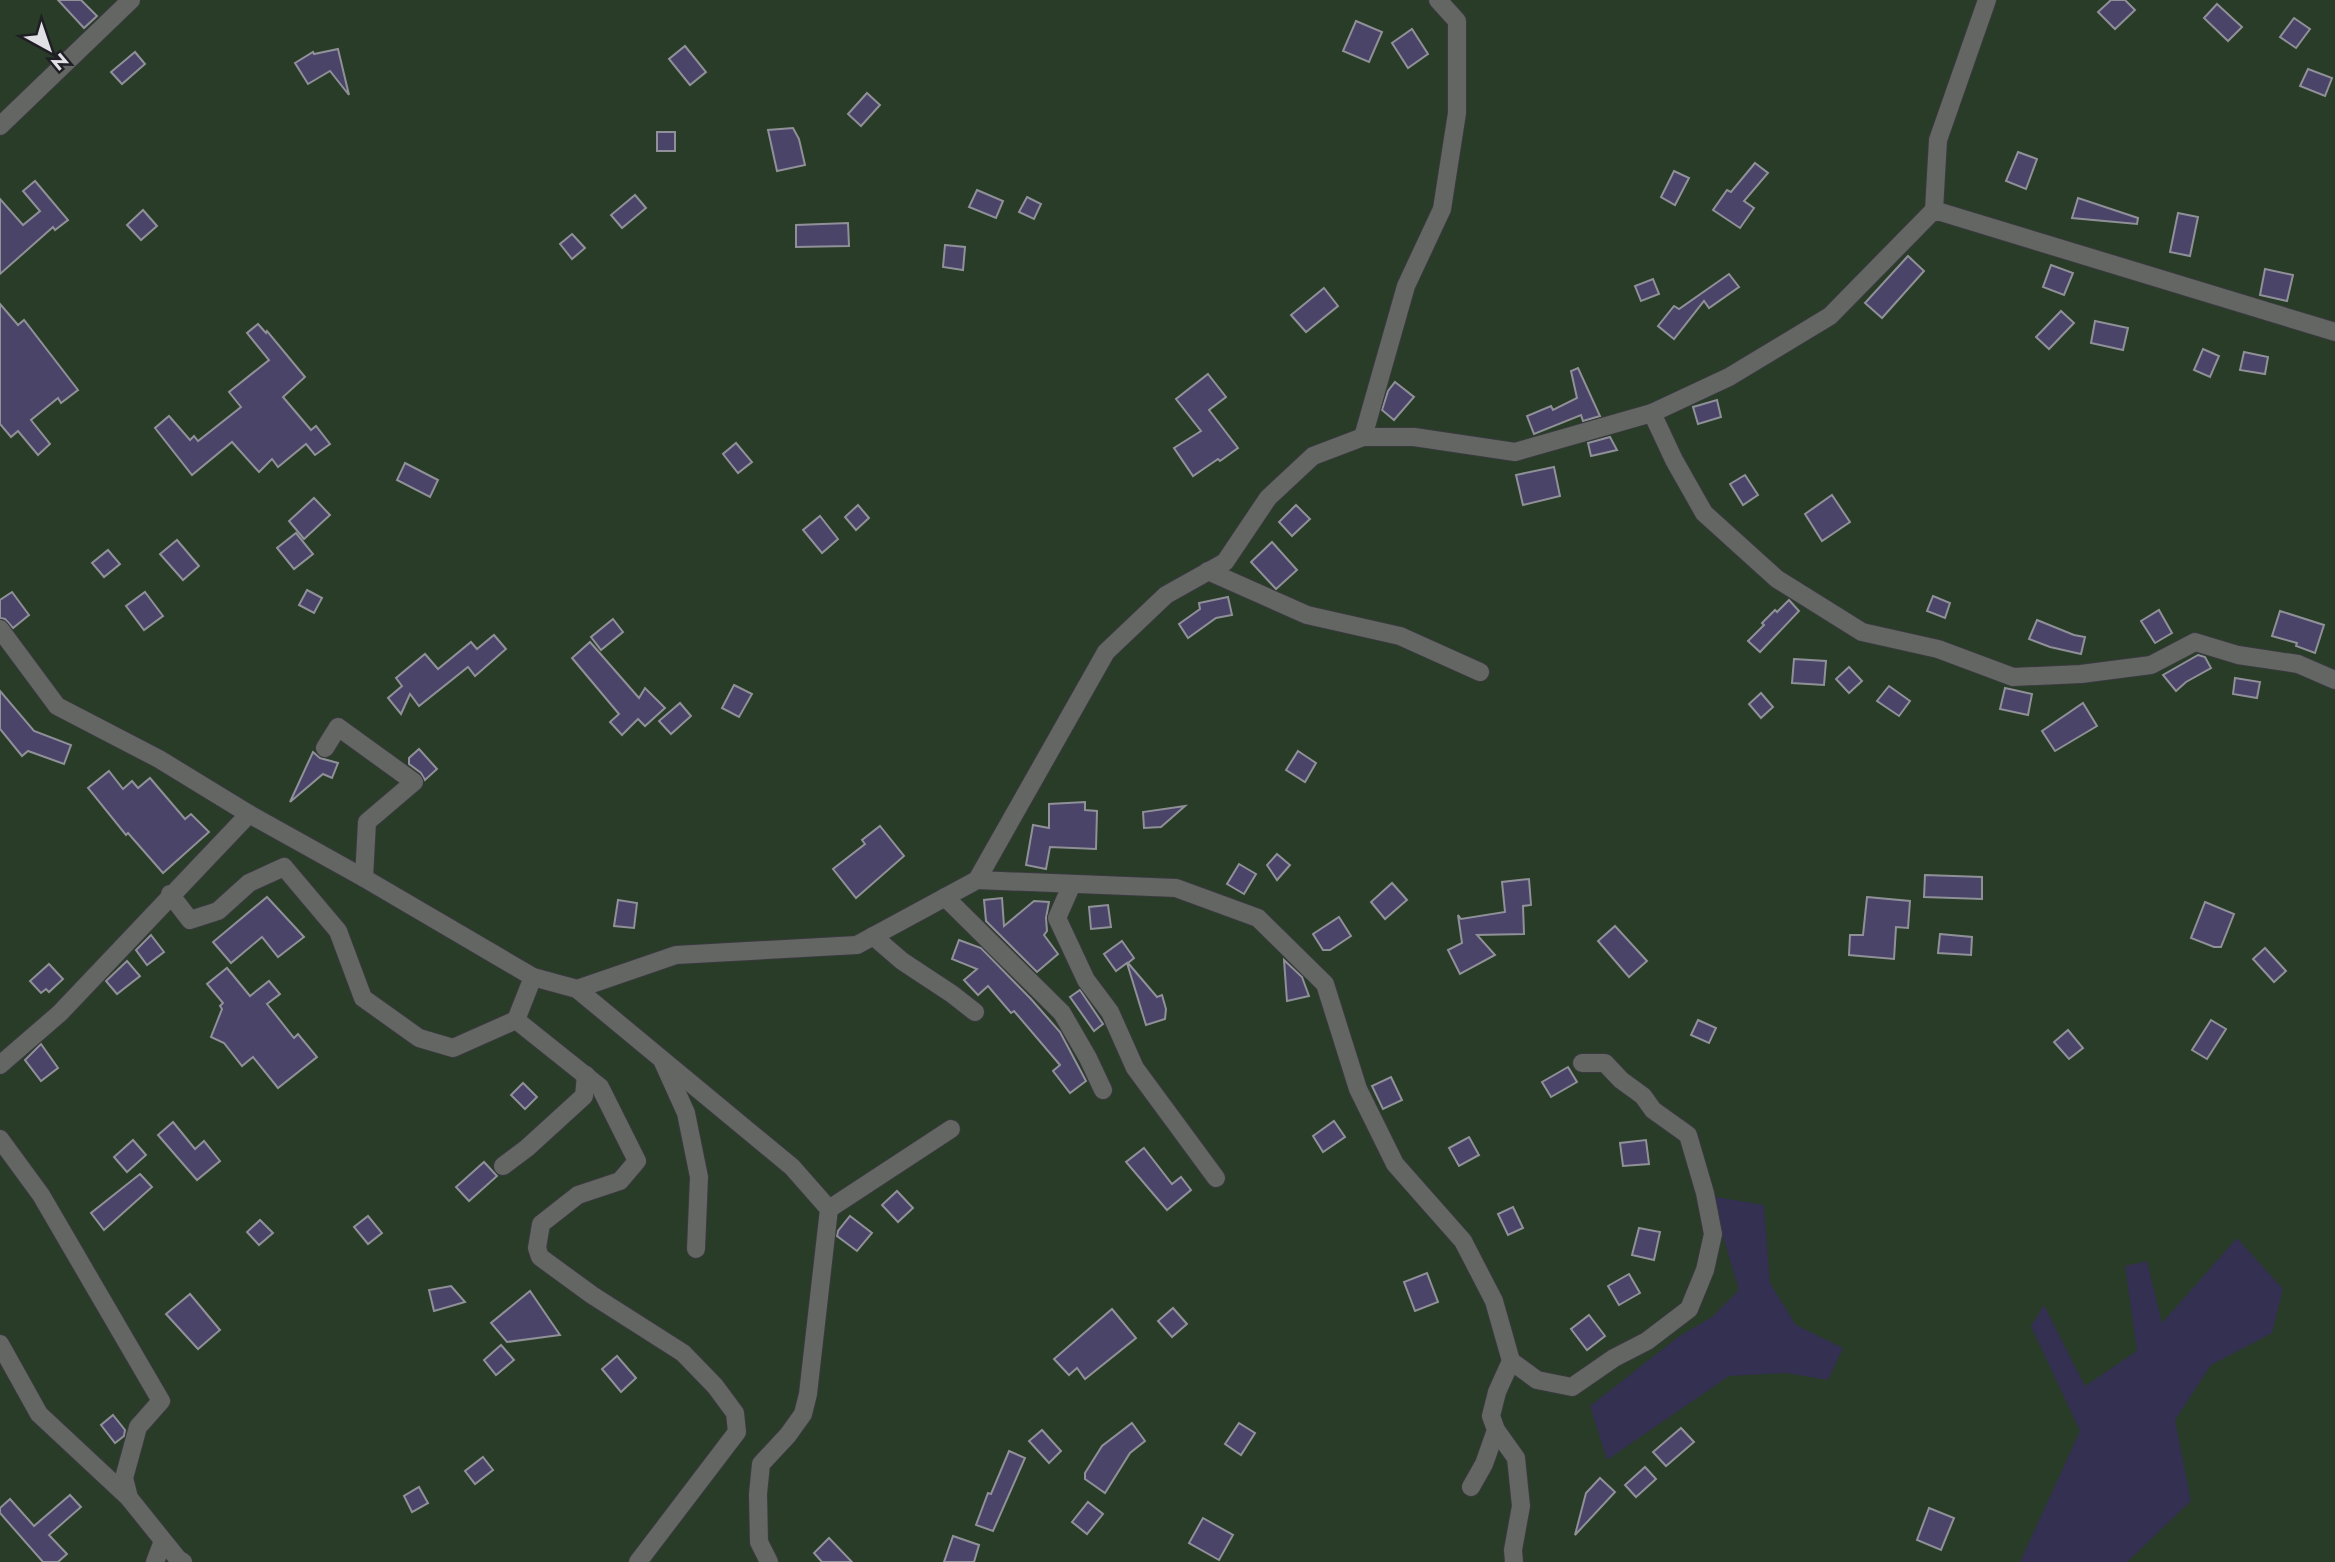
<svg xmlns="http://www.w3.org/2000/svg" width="2335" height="1562" viewBox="0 0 2335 1562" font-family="Jost,sans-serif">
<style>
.green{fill:#283c27}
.water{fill:#343051}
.building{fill:#494468;stroke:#909098;stroke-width:2}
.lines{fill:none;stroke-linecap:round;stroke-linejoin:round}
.minor-casing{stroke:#3a3940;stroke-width:20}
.minor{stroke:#636663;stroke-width:18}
</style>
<rect width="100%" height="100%" fill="#1f1e25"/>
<rect class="green" x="0" y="0" width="2335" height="1562"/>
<g class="water">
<polygon points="1711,1196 1764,1205 1770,1283 1796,1325 1843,1348 1828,1380 1786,1373 1729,1376 1607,1460 1590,1406 1678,1337 1712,1317 1739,1290"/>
<polygon points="2237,1238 2283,1289 2272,1333 2211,1365 2175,1420 2191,1501 2127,1562 2020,1562 2080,1431 2031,1326 2044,1305 2085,1386 2137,1351 2125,1266 2147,1261 2162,1323"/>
</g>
<g class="building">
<polygon points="58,0 81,0 97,16 84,28"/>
<polygon points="2111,0 2125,0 2135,10 2115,29 2098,12"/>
<polygon points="2217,4 2242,27 2228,41 2204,18"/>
<polygon points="2294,18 2310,29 2296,48 2280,37"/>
<polygon points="1356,21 1382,32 1369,62 1343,51"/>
<polygon points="1412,29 1428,54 1408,68 1392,43"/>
<polygon points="685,46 706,72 690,85 669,59"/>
<polygon points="338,49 349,95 330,71 308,84 295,63 313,52 314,54"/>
<polygon points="135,52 145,64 122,84 111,72"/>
<polygon points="2308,69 2332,78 2325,96 2300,86"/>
<polygon points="867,93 880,105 861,126 848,114"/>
<polygon points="793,128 799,139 805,165 777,171 768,130"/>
<rect x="657" y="132" width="18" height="19"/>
<polygon points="2018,152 2037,159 2026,189 2006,181"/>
<polygon points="1755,163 1768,173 1744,201 1754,208 1740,228 1713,210 1727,190 1731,192"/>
<polygon points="1674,171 1689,178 1675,205 1661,197"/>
<polygon points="35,181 68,220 55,230 53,227 0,274 0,199 23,225 40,211 23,191"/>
<polygon points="977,190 1003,201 996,218 969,207"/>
<polygon points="635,195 646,208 622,228 611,215"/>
<polygon points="1027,197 1041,204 1034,219 1019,212"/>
<polygon points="2078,198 2138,218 2137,224 2072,218"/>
<polygon points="143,210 157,226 141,240 127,225"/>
<polygon points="2178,213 2198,217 2190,256 2170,252"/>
<polygon points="848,223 849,246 796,247 796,225"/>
<polygon points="572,234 585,248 572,259 560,244"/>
<polygon points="945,245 965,247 963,270 943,267"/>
<polygon points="1908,256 1924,271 1882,318 1865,303"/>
<polygon points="2051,265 2073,273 2064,295 2043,287"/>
<polygon points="2265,269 2293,275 2287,301 2260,295"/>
<polygon points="1729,274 1739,287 1709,308 1704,301 1674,339 1658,326 1674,306 1679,309"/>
<polygon points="1653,279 1659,294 1641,301 1635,286"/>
<polygon points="1324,288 1338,306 1306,332 1291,315"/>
<polygon points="0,304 18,325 24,320 78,390 61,403 58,398 31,420 50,444 38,455 18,431 11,437 0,424"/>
<polygon points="2061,311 2074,323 2049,349 2036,337"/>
<polygon points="2095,321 2128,328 2123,350 2091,343"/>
<polygon points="258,324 266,333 267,331 305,377 283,397 311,430 316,426 330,444 315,455 306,444 278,467 272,459 259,472 232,442 192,475 155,428 169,416 190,440 194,436 198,441 241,407 229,392 269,360 247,333"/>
<polygon points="2203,349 2219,356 2210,377 2194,370"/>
<polygon points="2244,352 2268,357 2265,374 2240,370"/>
<polygon points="1578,368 1600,416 1583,421 1581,415 1534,434 1527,416 1551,406 1553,410 1577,398 1571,371"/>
<polygon points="1208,374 1226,397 1209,410 1238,448 1220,461 1218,459 1193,476 1174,448 1201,431 1176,399"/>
<polygon points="1395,382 1414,397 1394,420 1382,410 1388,391"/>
<polygon points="1717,400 1721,417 1698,424 1693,407"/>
<polygon points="1610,437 1617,450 1591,456 1588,443"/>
<polygon points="736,443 752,462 738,473 723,454"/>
<polygon points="405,463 438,480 430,497 397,480"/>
<polygon points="1554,467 1560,496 1523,505 1516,475"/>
<polygon points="1745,475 1758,495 1743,505 1730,484"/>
<polygon points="1832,495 1850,522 1822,541 1805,514"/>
<polygon points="314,498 330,515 304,539 289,521"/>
<polygon points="858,505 869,518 856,530 845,517"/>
<polygon points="1296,505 1310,519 1292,536 1279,522"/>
<polygon points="820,516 838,539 822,553 803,530"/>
<polygon points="296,533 313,554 294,569 277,548"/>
<polygon points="177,540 199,566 183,580 160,554"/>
<polygon points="1272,542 1297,570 1276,589 1251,562"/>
<polygon points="108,550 120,564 104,577 92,563"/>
<polygon points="307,590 322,598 314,613 299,605"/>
<polygon points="12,592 29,615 13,628 5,619 0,618 0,600"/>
<polygon points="145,592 163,616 144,630 126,606"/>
<polygon points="1933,596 1950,603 1945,618 1927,611"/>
<polygon points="1228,597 1232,615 1216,618 1188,638 1179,624 1200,609 1199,603"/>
<polygon points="1789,600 1799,611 1760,652 1748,641 1764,625 1762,623 1775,610 1777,612"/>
<polygon points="2159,610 2172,633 2155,643 2141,621"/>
<polygon points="2280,611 2324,625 2315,653 2296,646 2297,643 2272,636"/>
<polygon points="613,619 623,632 601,650 591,637"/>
<polygon points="2037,620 2074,635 2085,637 2081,654 2050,647 2029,639"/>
<polygon points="494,635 506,649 475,676 468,667 419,706 410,694 401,714 388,698 402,686 396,678 425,654 438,669 471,642 477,649"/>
<polygon points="590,642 639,698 645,688 665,708 645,726 638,719 622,735 610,722 619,714 572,658"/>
<polygon points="2198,655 2205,657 2211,668 2186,682 2176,691 2163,675"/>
<polygon points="1794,659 1826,661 1824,685 1792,683"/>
<polygon points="1849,667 1862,681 1849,693 1836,679"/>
<polygon points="2235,678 2260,682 2257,698 2233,694"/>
<polygon points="734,685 752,694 739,717 722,708"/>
<polygon points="1889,686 1910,701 1899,716 1877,701"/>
<polygon points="2005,688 2032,694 2028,715 2000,709"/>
<polygon points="0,691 34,731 71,745 64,764 28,751 22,756 0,729"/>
<polygon points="1761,693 1773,707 1761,718 1749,704"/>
<polygon points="680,703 691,716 671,734 659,721"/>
<polygon points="2083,703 2097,726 2055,751 2042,731"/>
<polygon points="419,749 437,769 425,780 421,773 409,764 409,758"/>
<polygon points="1298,751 1316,763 1305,782 1286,770"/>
<polygon points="313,752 320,758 338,763 332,778 323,774 290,802"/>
<polygon points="109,771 123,789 132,781 138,788 150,778 185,819 191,814 209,832 163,873 128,833 126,835 88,788"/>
<polygon points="1085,802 1085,810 1097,811 1096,849 1050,847 1046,869 1026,865 1033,825 1049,828 1049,804"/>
<polygon points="1185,806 1161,827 1144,828 1143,812"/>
<polygon points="880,826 904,856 856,898 833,869 865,844 862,840"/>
<polygon points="1277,854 1290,865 1277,880 1267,865"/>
<polygon points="1239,864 1256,874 1244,894 1227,884"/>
<polygon points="1925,875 1982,877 1982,899 1924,897"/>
<polygon points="1529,879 1531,905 1523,906 1524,934 1477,935 1495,955 1460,974 1448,950 1462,943 1458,915 1461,919 1505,912 1502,882"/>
<polygon points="1392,883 1407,900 1385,919 1371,902"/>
<polygon points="267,897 304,937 278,957 262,937 231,963 213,942"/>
<polygon points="1867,897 1910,901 1908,928 1896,927 1894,959 1849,955 1850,935 1863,935"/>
<polygon points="1002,898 1004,926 1034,901 1049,902 1046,918 1047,931 1044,935 1058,954 1037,972 986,921 984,900"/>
<polygon points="618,900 637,903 634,928 614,926"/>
<polygon points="2205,902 2234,914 2221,947 2214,947 2191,938"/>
<polygon points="1108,905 1111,927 1091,929 1089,907"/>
<polygon points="1339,917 1351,936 1330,950 1323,950 1313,934"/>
<polygon points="1615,926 1647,961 1629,977 1598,941"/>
<polygon points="1940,934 1972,937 1971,955 1938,953"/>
<polygon points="151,935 164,952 147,965 136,950"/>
<polygon points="959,940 981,948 1031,999 1060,1032 1086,1081 1070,1093 1053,1071 1060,1065 1014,1011 1011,1013 988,986 978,995 964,980 977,969 952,959"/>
<polygon points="1122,941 1134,958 1128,963 1157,997 1162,995 1166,1009 1165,1019 1146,1025 1127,963 1116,971 1104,954"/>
<polygon points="2265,948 2286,971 2274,982 2253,959"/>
<polygon points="1284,960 1302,977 1309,996 1287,1001"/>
<polygon points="127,961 140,976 117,994 106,981"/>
<polygon points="49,964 63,979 49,992 46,989 41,993 30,981"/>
<polygon points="227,968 250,996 269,981 280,994 267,1004 294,1038 298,1034 317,1057 278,1088 253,1057 242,1066 224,1043 211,1037 222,1009 220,1006 223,1003 207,984"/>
<polygon points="1080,990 1103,1024 1094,1031 1070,997"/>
<polygon points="1698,1020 1716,1028 1709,1043 1691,1035"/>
<polygon points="2211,1020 2226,1029 2207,1059 2192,1050"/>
<polygon points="2068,1030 2083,1048 2069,1059 2054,1042"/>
<polygon points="41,1044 58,1068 41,1081 25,1060"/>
<polygon points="1568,1067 1577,1082 1551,1097 1542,1082"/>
<polygon points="1391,1077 1402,1100 1383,1109 1372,1086"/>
<polygon points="523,1083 537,1097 525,1109 511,1095"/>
<polygon points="1334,1121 1345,1137 1323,1152 1313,1136"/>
<polygon points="173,1122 195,1149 204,1141 220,1161 197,1180 158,1135"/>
<polygon points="1469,1137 1479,1155 1459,1166 1449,1148"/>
<polygon points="133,1140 146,1155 127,1172 114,1157"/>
<polygon points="1646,1140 1649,1164 1623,1166 1620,1143"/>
<polygon points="1144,1148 1172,1184 1181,1177 1191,1190 1167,1210 1126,1162"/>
<polygon points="484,1162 497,1176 469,1201 456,1187"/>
<polygon points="140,1174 152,1187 104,1230 91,1213"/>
<polygon points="897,1191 913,1208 898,1222 882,1205"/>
<polygon points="1513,1207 1523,1228 1508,1235 1498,1214"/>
<polygon points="368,1216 382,1233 368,1244 354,1227"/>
<polygon points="850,1216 872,1233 857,1251 837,1236 838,1231"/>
<polygon points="260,1220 273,1233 259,1245 247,1232"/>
<polygon points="1639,1228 1660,1232 1654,1260 1632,1255"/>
<polygon points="1427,1273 1438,1302 1415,1311 1404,1282"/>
<polygon points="1629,1274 1640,1293 1619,1305 1608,1286"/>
<polygon points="451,1286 465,1302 434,1311 429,1290"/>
<polygon points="530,1291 560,1335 507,1342 491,1323"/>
<polygon points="190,1294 220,1330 198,1349 166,1314"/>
<polygon points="1173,1308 1187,1324 1172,1337 1158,1321"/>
<polygon points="1112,1309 1136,1338 1085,1379 1077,1368 1069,1375 1054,1359"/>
<polygon points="1589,1315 1605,1336 1587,1350 1571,1329"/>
<polygon points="501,1345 514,1360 496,1375 484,1360"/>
<polygon points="617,1356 636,1378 621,1392 602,1369"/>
<polygon points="113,1415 125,1430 124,1436 115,1443 101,1425"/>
<polygon points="1132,1423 1145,1441 1130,1453 1105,1493 1085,1479 1085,1473 1102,1446"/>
<polygon points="1239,1423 1255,1433 1241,1455 1225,1444"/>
<polygon points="1681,1428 1694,1442 1666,1466 1653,1452"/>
<polygon points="1042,1430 1061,1451 1049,1463 1029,1441"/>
<polygon points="1009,1451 1025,1458 993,1531 976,1525 988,1493 991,1494"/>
<polygon points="483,1457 493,1470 475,1484 465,1471"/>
<polygon points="1645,1467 1656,1479 1636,1497 1625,1485"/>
<polygon points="1600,1478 1615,1492 1575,1535 1586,1493"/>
<polygon points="419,1487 428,1503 412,1512 404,1496"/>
<polygon points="70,1495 81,1507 49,1535 67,1554 58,1562 43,1562 0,1513 0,1508 10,1499 34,1526"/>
<polygon points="1088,1502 1103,1514 1087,1534 1072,1522"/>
<polygon points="1929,1508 1954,1518 1941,1550 1917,1540"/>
<polygon points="1203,1518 1233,1535 1219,1560 1189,1543"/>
<polygon points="953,1536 979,1545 974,1562 944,1562"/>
<polygon points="829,1538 852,1562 822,1562 814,1553"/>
</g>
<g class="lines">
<defs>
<g id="minor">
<polyline points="0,126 131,0"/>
<polyline points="1934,210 1938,140 1987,0"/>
<polyline points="1652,413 1674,460 1704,513 1777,579 1862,632 1938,649 2013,677 2081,674 2151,665 2195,642 2238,655 2298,664 2335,680"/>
<polyline points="1363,437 1406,286 1442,209 1457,113 1457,21 1438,0"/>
<polyline points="1208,571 1307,615 1400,636 1480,672"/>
<polyline points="0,629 57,706 159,759 249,814 364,878 533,977 577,989 676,955 857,945 977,880 1106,652 1166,595 1225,562 1268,498 1313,456 1363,437 1414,437 1515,452 1652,413 1729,377 1830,316 1934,210 2335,332"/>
<polyline points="325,748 338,727 414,782 367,822 364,878"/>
<polyline points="977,880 1176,888 1258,918 1325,984 1358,1089 1395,1164 1463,1241 1494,1301 1511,1361 1497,1392 1491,1416 1496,1430 1484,1464 1471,1487"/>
<polyline points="1072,884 1057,918 1086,980 1110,1012 1135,1068 1216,1178"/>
<polyline points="170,894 190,920 218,911 249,883 284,867 338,931 363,998 419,1038 453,1048 516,1020"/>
<polyline points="945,897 1062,1013 1088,1058 1103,1090"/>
<polyline points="873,936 902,961 952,994 975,1012"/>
<polyline points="533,977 516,1020 600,1087 637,1161 620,1181 578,1195 541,1224 537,1248 540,1257 592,1295 683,1353 715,1386 735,1413 737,1432 638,1562"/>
<polyline points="577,989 792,1167 829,1209 808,1394 803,1414 788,1435 761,1464 758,1494 759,1542 769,1562"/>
<polyline points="663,1062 686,1113 699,1177 696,1249"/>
<polyline points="0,1065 60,1013 249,814"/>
<polyline points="0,1139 41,1195 161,1401 138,1427 124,1478 129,1498"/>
<polyline points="503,1166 527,1148 584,1096 586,1075"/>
<polyline points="829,1209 951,1129"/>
<polyline points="0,1344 39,1414 129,1498 178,1559 183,1562"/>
<polyline points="1511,1361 1537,1380 1572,1387 1614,1358 1647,1341 1689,1309 1705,1270 1713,1234 1705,1193 1688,1135 1653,1110 1643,1096 1621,1080 1605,1063 1582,1063"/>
<polyline points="1496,1430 1516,1458 1521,1506 1513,1550 1514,1562"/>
<polyline points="155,1562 163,1541"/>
</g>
</defs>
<use href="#minor" class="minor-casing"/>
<use href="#minor" class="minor"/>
</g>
<g transform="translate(49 49) rotate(140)" stroke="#1f1e25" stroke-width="5" paint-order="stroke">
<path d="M0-5L12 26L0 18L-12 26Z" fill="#e1e1e5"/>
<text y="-10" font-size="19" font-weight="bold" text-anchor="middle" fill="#e1e1e5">N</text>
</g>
</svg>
